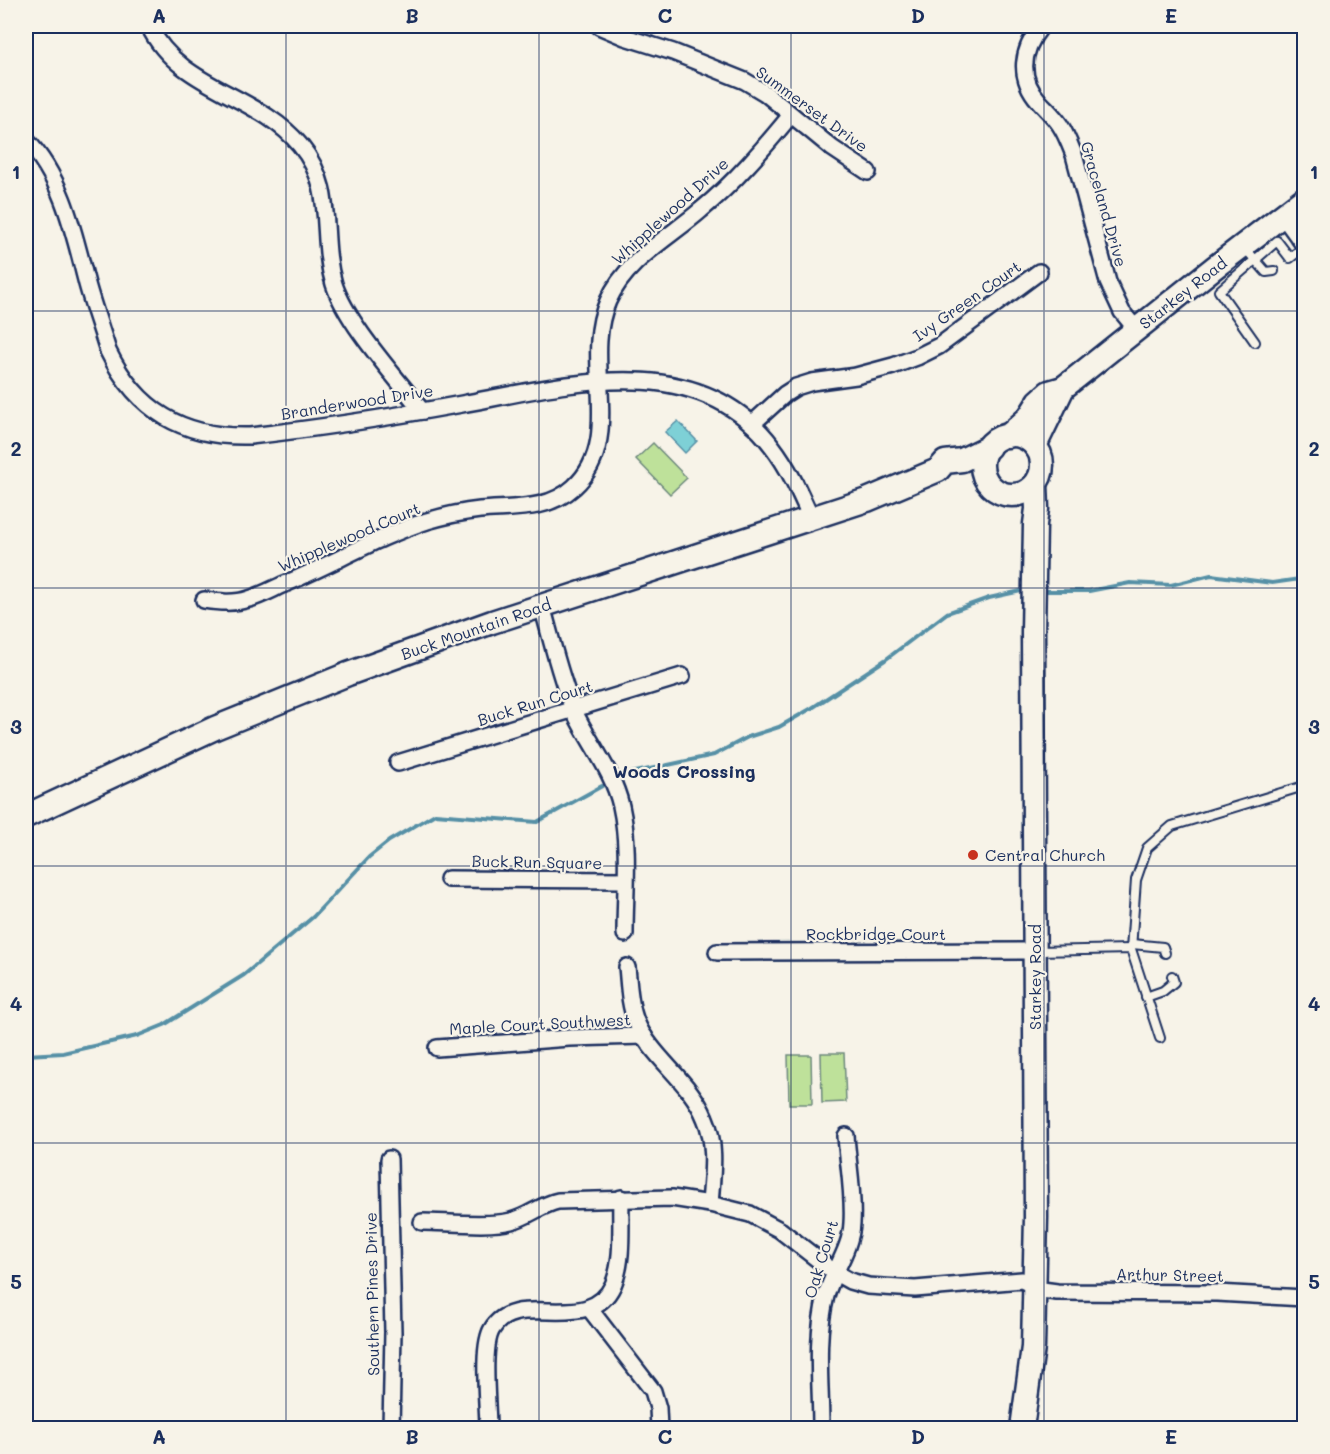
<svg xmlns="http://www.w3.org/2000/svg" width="1330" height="1454" viewBox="0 0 1330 1454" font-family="Mali,sans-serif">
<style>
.garden{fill:#bee19a;stroke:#6c887c;stroke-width:1.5}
.water{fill:#7ed0d6;stroke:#5690a6;stroke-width:1.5}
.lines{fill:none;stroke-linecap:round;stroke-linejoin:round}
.stream{stroke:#5690a6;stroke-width:4}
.lane-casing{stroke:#1b2f5e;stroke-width:12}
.street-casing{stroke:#1b2f5e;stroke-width:20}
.secondary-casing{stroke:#1b2f5e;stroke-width:27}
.lane{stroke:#f7f3e8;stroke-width:8}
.street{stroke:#f7f3e8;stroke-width:15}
.secondary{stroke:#f7f3e8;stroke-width:22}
.grid{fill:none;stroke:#1b2f5e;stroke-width:1.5;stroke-opacity:0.55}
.poi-dot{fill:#c8321e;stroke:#f7f3e8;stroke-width:2}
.labels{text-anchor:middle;stroke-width:4.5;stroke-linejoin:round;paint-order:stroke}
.street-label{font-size:16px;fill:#1b2f5e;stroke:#f7f3e8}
.poi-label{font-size:16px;fill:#1b2f5e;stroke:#f7f3e8;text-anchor:start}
.neighbourhood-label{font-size:18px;font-weight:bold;fill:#1b2f5e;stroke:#f7f3e8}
.neatline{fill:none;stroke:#1b2f5e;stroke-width:2}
.grid-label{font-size:20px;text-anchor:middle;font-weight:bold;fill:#1b2f5e}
</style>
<rect width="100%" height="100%" fill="#f7f3e8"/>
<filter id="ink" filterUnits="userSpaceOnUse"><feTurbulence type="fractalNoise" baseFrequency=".0167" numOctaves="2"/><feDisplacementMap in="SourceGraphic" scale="12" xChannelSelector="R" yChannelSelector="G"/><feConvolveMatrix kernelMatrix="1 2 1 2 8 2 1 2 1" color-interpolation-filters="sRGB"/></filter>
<g filter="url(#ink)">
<g class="garden">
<polygon points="653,443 687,478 670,494 636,459"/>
<polygon points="821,1053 844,1053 846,1102 822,1103"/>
<polygon points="788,1055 811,1055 812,1104 789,1104"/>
</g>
<polygon class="water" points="678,421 697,441 685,453 665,432"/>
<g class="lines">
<g class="stream">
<polyline points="1045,591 1089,591 1130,583 1171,585 1211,575 1272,583 1300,579 1304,575"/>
<polyline points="622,775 714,755 748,737 779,727 812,708 885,660 947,613 989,598 1021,591"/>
<polyline points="26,1055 63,1053 137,1036 164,1025 244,975 313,917 369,857 389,841 435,814 537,822 602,786"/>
</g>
<defs>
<g id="lane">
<polyline points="1244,247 1266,272 1274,271"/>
<polyline points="1255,342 1219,291 1277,241 1290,258 1304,247"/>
<polyline points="1132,944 1163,947 1165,953"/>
<polyline points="1131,949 1136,880 1147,848 1172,826 1304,786"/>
<polyline points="1037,951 1131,949 1160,1038"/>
<polyline points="1146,997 1163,991 1174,982 1172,976"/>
</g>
<g id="street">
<path d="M149 26C179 89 258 94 300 145 337 190 319 235 334 284 347 324 396 377 422 411"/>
<polyline points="599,26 625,37 673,52 745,81 765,93 832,148 868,172"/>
<path d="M1041 26C1022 50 1017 76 1039 101 1046 109 1054 116 1060 125 1066 134 1070 145 1074 155L1108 282 1122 312 1136 329"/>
<path d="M26 140C63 178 74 234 87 284 93 306 101 328 108 351 137 411 183 438 250 436 321 428 391 417 462 404 565 385 697 347 772 446 789 468 800 493 811 518"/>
<polyline points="1283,216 1304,245"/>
<polyline points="752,424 785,394 796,387 812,382 856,376 893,366 917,357 939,346 1039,272"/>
<path d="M204 600C218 602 234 604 249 599 260 596 271 590 282 585 331 565 377 537 427 521 444 516 462 512 480 510 513 507 548 511 574 487 626 440 581 360 608 301 626 260 669 238 701 210 735 182 763 149 791 115"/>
<path d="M542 606C552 641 560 678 574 711 589 743 613 771 621 806 630 846 625 892 625 934"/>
<polyline points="398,763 682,676"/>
<polyline points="448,879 625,880"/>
<polyline points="717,952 1035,951"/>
<path d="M627 967C629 985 629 1004 636 1021 651 1058 690 1080 705 1118 717 1145 712 1175 710 1204"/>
<polyline points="437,1048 569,1038 644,1036"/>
<polyline points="389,1159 393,1332 391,1428"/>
<path d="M422 1222C445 1222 490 1227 511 1221 528 1217 540 1205 558 1201L672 1198 710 1204 750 1214 780 1230 834 1272 850 1281 868 1286 915 1289 1022 1280 1042 1290 1057 1292 1217 1293 1304 1298"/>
<polyline points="589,1308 653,1391 658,1408 659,1428"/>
<path d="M488 1428C488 1405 481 1347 492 1329 516 1288 589 1337 613 1285 624 1260 620 1225 621 1198"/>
<path d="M821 1428C821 1385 815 1339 826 1296 833 1271 851 1249 852 1223 854 1194 848 1164 846 1136"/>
</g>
<g id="secondary">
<circle cx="1012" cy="465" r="30"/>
<polyline points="1008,436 1029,417 1039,401 1049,392 1063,388"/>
<polyline points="1035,446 1063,388 1215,267 1304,199"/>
<polyline points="26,816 215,728 348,674 492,622 867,500 938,470 945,462 962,460 989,447"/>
<polyline points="1022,1428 1033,1347 1036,1217 1033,632 1035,524 1037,509 1036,484"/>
</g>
</defs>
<use href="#lane" class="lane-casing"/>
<use href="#street" class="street-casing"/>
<use href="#secondary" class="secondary-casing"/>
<use href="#lane" class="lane"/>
<use href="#street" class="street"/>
<use href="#secondary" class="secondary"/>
</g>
</g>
<path class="grid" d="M286 26V1428M539 26V1428M791 26V1428M1044 26V1428M26 311H1304M26 588H1304M26 866H1304M26 1143H1304"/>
<circle class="poi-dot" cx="973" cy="855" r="6"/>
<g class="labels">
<g class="street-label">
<text transform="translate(812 109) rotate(36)" y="6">Summerset Drive</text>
<text transform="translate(1104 204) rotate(74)" y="6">Graceland Drive</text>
<text transform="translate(670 211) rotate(-42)" y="6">Whipplewood Drive</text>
<text transform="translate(1183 293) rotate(-38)" y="6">Starkey Road</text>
<text transform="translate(967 301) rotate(-35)" y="6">Ivy Green Court</text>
<text transform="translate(357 402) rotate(-9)" y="6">Branderwood Drive</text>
<text transform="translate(349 537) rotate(-23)" y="6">Whipplewood Court</text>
<text transform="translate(476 629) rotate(-19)" y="6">Buck Mountain Road</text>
<text transform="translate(535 703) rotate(-17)" y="6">Buck Run Court</text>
<text transform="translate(537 862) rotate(1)" y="6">Buck Run Square</text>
<text x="876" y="940">Rockbridge Court</text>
<text transform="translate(1035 977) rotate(-90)" y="6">Starkey Road</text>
<text transform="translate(540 1024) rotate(-3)" y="6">Maple Court Southwest</text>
<text transform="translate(821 1259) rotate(-73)" y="6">Oak Court</text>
<text transform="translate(1170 1275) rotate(1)" y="6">Arthur Street</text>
<text transform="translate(372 1294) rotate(-91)" y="6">Southern Pines Drive</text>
</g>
<g class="poi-label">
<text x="985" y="861">Central Church</text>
</g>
<g class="neighbourhood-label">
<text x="684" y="778">Woods Crossing</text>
</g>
</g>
<rect width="1330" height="1454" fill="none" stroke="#f7f3e8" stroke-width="66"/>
<rect x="33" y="33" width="1264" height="1388" class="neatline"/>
<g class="grid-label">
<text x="159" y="23">A</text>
<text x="412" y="23">B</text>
<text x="665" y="23">C</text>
<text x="918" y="23">D</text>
<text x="1171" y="23">E</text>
<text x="16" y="179">1</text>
<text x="1314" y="179">1</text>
<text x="16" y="456">2</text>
<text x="1314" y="456">2</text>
<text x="16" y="734">3</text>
<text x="1314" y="734">3</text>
<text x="16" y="1011">4</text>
<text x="1314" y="1011">4</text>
<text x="16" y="1289">5</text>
<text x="1314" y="1289">5</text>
<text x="159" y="1444">A</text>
<text x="412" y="1444">B</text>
<text x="665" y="1444">C</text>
<text x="918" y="1444">D</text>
<text x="1171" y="1444">E</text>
</g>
</svg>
